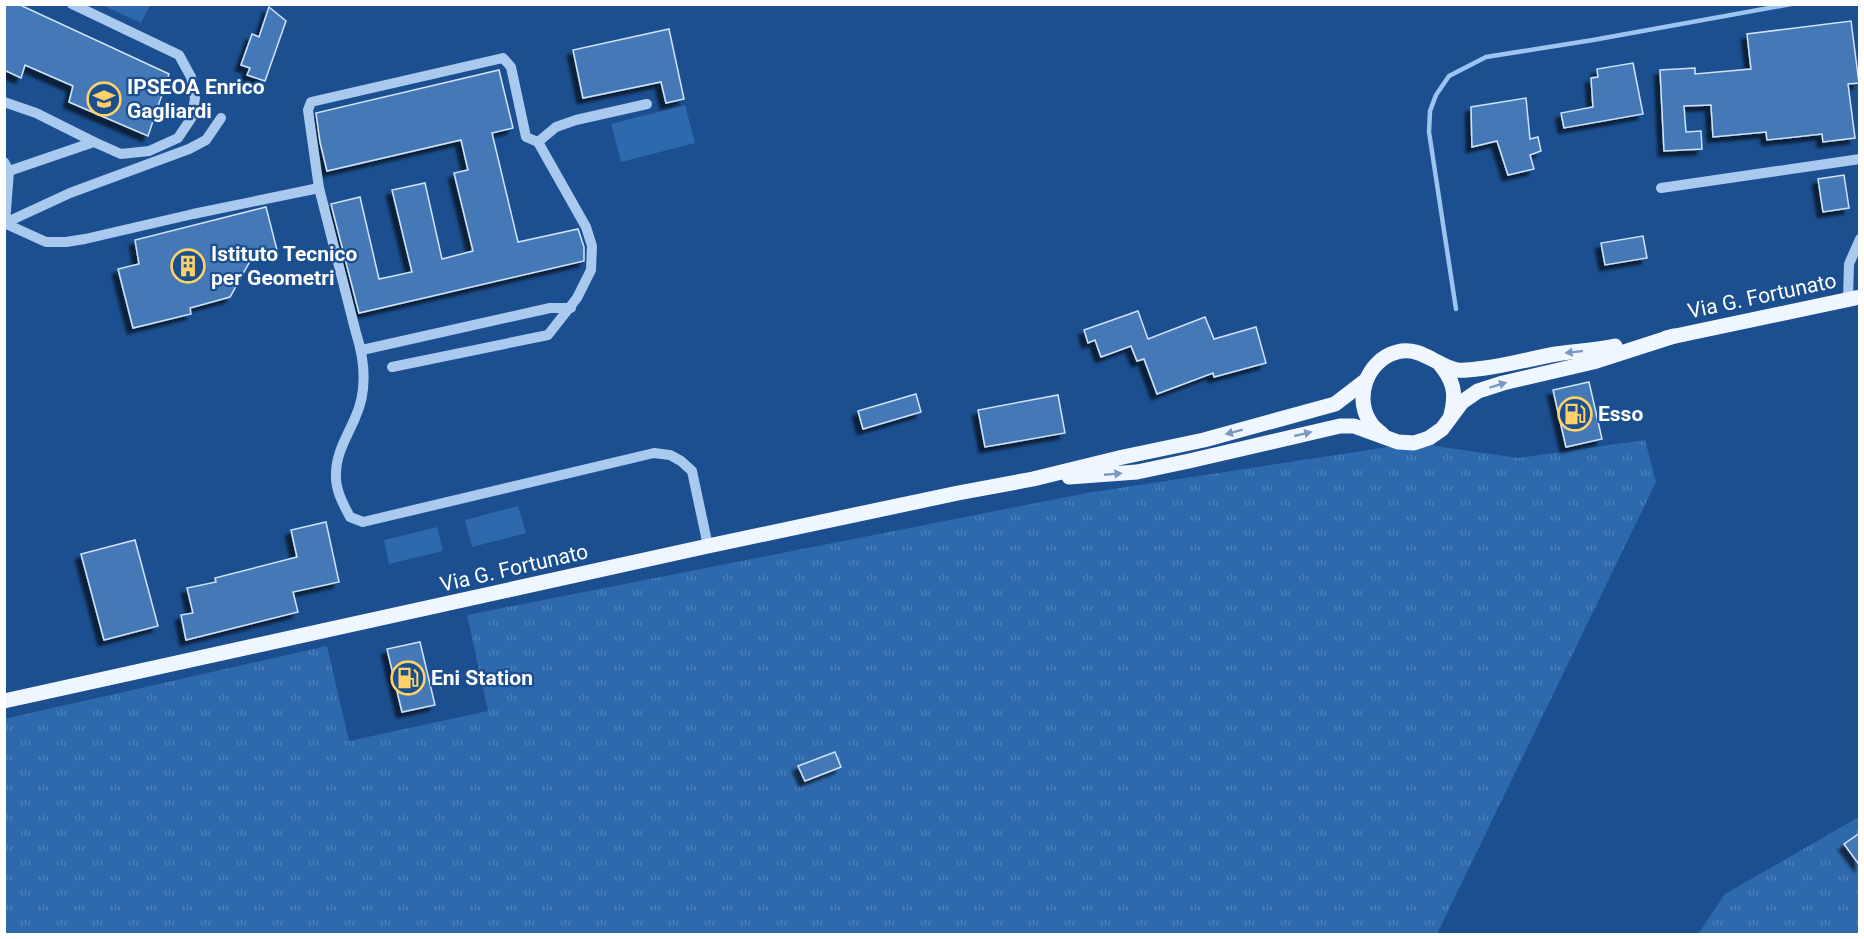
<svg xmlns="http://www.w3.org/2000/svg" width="1864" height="939" viewBox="0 0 1864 939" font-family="Roboto,sans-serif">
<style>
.grass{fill:url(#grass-tufts)}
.garden{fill:#2e69ad}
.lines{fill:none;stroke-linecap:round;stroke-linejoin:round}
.stream{stroke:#9cc4f0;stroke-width:4.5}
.building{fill:#4478b7;stroke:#cfe3fa;stroke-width:1.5;filter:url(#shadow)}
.minor{stroke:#a9c9ee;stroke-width:10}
.major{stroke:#f0f6ff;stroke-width:15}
.oneway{fill:#7b9ac1}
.labels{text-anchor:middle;stroke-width:4.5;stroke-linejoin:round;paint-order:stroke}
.poi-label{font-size:21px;font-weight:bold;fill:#fff;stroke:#1b4f8f;text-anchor:start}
.street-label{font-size:21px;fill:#fff;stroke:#1b4f8f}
</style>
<defs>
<pattern id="grass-tufts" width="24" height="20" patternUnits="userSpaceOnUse" patternTransform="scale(1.5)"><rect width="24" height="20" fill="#2e69ad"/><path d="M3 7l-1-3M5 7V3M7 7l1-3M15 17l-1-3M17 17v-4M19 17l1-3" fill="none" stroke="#4d80b9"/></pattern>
<filter id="shadow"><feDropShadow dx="-5.5" dy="5.5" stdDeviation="1.5" flood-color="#0009"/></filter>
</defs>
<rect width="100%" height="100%" fill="#1b4f8f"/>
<g class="grass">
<polygon points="1645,440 1656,482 1437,934 5,934 4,719 327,646 349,741 488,711 467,615 1087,493 1414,443 1519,458"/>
<polygon points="1859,817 1859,934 1698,934 1725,894"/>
</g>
<g class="garden">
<polygon points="102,5 150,5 141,23"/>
<polygon points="685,105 695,143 621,162 611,124"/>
<polygon points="518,506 526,533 472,547 465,520"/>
<polygon points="437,527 443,551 389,564 384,540"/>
</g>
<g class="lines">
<polyline class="stream" points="1456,309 1429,132 1430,111 1436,95 1449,76 1486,57 1593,40 1791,4"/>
</g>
<g class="building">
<polygon points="4,4 18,4 169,74 148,136 69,102 73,86 25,65 21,78 4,70"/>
<polygon points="269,7 286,21 265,81 247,75 250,68 241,65 252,34 259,37"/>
<polygon points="1851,21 1859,83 1848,84 1855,138 1823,142 1822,134 1767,140 1766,132 1713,137 1711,105 1684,106 1686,132 1701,131 1702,149 1664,151 1660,70 1695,68 1695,74 1751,69 1747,34"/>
<polygon points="669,29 684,99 666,103 661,82 583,98 573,50"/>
<polygon points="1633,63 1643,114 1564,128 1561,113 1593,107 1591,78 1598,77 1597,69"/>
<polygon points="499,70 513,128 492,133 518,242 578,229 584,247 584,261 359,313 331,204 360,197 379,279 412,272 392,190 425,183 442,259 473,251 454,173 468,170 461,140 327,171 320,142 316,113"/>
<polygon points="1526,98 1530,139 1538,137 1541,151 1530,155 1534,169 1508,175 1497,141 1472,147 1471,107"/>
<polygon points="1844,175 1849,208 1823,212 1818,179"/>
<polygon points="266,207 277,250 253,256 230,297 190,308 191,314 133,328 118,269 139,264 135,240"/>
<polygon points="1643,236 1647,258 1605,265 1601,243"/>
<polygon points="1138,311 1148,339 1205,317 1214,339 1256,327 1266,363 1214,377 1213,373 1157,394 1144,359 1137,361 1131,346 1101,357 1095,340 1088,343 1084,330"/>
<polygon points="1589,382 1602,439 1566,447 1553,390"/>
<polygon points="916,394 921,412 863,429 858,411"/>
<polygon points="1058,395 1065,433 985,447 978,410"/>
<polygon points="326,522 339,582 293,592 298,612 186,640 181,615 193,613 187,588 216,582 215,578 297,557 291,530"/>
<polygon points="135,540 158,626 104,640 81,554"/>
<polygon points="420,642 435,705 402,712 387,649"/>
<polygon points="835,752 841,767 805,781 798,766"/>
<polygon points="1860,833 1860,866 1844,844"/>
</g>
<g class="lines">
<g class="minor">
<polyline points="4,102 36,113 94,142"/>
<polyline points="538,142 556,127 576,120 647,104"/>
<polyline points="4,162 9,171 5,223"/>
<polyline points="9,171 94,142 121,154 149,151 178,138 192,117 195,98 191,77 179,55 72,4"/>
<polyline points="319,188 308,110 311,102 503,58 511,67 526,137 538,142 586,227 592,246 591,270 577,298 548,335 392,367"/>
<polyline points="1661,188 1860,159"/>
<path d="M4 223 46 242H66L85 239 193 214 319 188 356 333C365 361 368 390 355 418 347 437 336 453 336 474 335 489 343 504 350 517L363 522 654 453 670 455 681 461 692 471 708 546"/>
<polyline points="5,223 70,193 189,149 206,140 221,118"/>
<polyline points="1848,299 1849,264 1860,239"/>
<polyline points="362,350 550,308 571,308"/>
</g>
<g class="major">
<polyline points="1666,338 1860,297"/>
<path d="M1439 363C1453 380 1457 392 1451 415"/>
<path d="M1383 435C1380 432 1375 429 1373 426 1352 401 1366 360 1397 352 1421 346 1435 365 1457 370 1465 371 1477 369 1485 368 1509 365 1532 358 1556 354 1576 351 1596 350 1615 346"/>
<polyline points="1069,477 1137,472 1189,461 1340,426 1354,426 1398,442 1414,443 1429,438 1442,429 1462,402 1478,391 1503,383 1593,362 1674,336"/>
<polyline points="4,701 708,546 958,493 1033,479 1123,457 1204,440 1335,404 1365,381"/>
</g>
</g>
<defs><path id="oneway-solid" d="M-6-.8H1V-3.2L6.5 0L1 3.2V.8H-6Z" transform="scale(1.5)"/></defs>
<g class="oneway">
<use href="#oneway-solid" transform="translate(1574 352) rotate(174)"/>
<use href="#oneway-solid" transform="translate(1498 385) rotate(-17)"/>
<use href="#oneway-solid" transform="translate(1234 432) rotate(165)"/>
<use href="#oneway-solid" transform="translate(1303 434) rotate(-13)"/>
<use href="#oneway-solid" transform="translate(1113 474) rotate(-5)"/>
</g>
<defs>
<symbol id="school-ring" viewBox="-11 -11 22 22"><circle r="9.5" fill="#1b4f8f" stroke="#ffd166" stroke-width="1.5"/><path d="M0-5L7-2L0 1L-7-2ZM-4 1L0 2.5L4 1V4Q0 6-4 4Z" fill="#ffd166"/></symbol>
<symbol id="building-ring" viewBox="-11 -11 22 22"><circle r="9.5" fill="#1b4f8f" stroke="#ffd166" stroke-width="1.5"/><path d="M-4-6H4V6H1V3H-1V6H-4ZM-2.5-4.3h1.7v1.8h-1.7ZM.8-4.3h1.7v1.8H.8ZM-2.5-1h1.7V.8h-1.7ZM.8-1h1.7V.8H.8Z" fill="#ffd166"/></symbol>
<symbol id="fuel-ring" viewBox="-11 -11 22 22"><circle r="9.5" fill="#1b4f8f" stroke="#ffd166" stroke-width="1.5"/><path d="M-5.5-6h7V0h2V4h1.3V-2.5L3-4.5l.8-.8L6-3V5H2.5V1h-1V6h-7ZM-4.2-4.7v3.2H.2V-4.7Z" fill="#ffd166"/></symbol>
</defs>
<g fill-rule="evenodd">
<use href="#school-ring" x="85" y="80" width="38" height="38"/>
<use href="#building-ring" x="169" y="247" width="38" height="38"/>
<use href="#fuel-ring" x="1556" y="395" width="38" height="38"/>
<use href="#fuel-ring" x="389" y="659" width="38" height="38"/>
</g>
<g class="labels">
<g class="poi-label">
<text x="127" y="94">IPSEOA Enrico<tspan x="127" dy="24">Gagliardi</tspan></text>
<text x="211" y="261">Istituto Tecnico<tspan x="211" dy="24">per Geometri</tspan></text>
<text x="1598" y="421">Esso</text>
<text x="431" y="685">Eni Station</text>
</g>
<g class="street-label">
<text transform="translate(1762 296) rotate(-12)" y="7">Via G. Fortunato</text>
<text transform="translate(514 568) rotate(-13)" y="7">Via G. Fortunato</text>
</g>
</g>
<rect width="1864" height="939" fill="none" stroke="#ffffff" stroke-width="12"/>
</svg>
